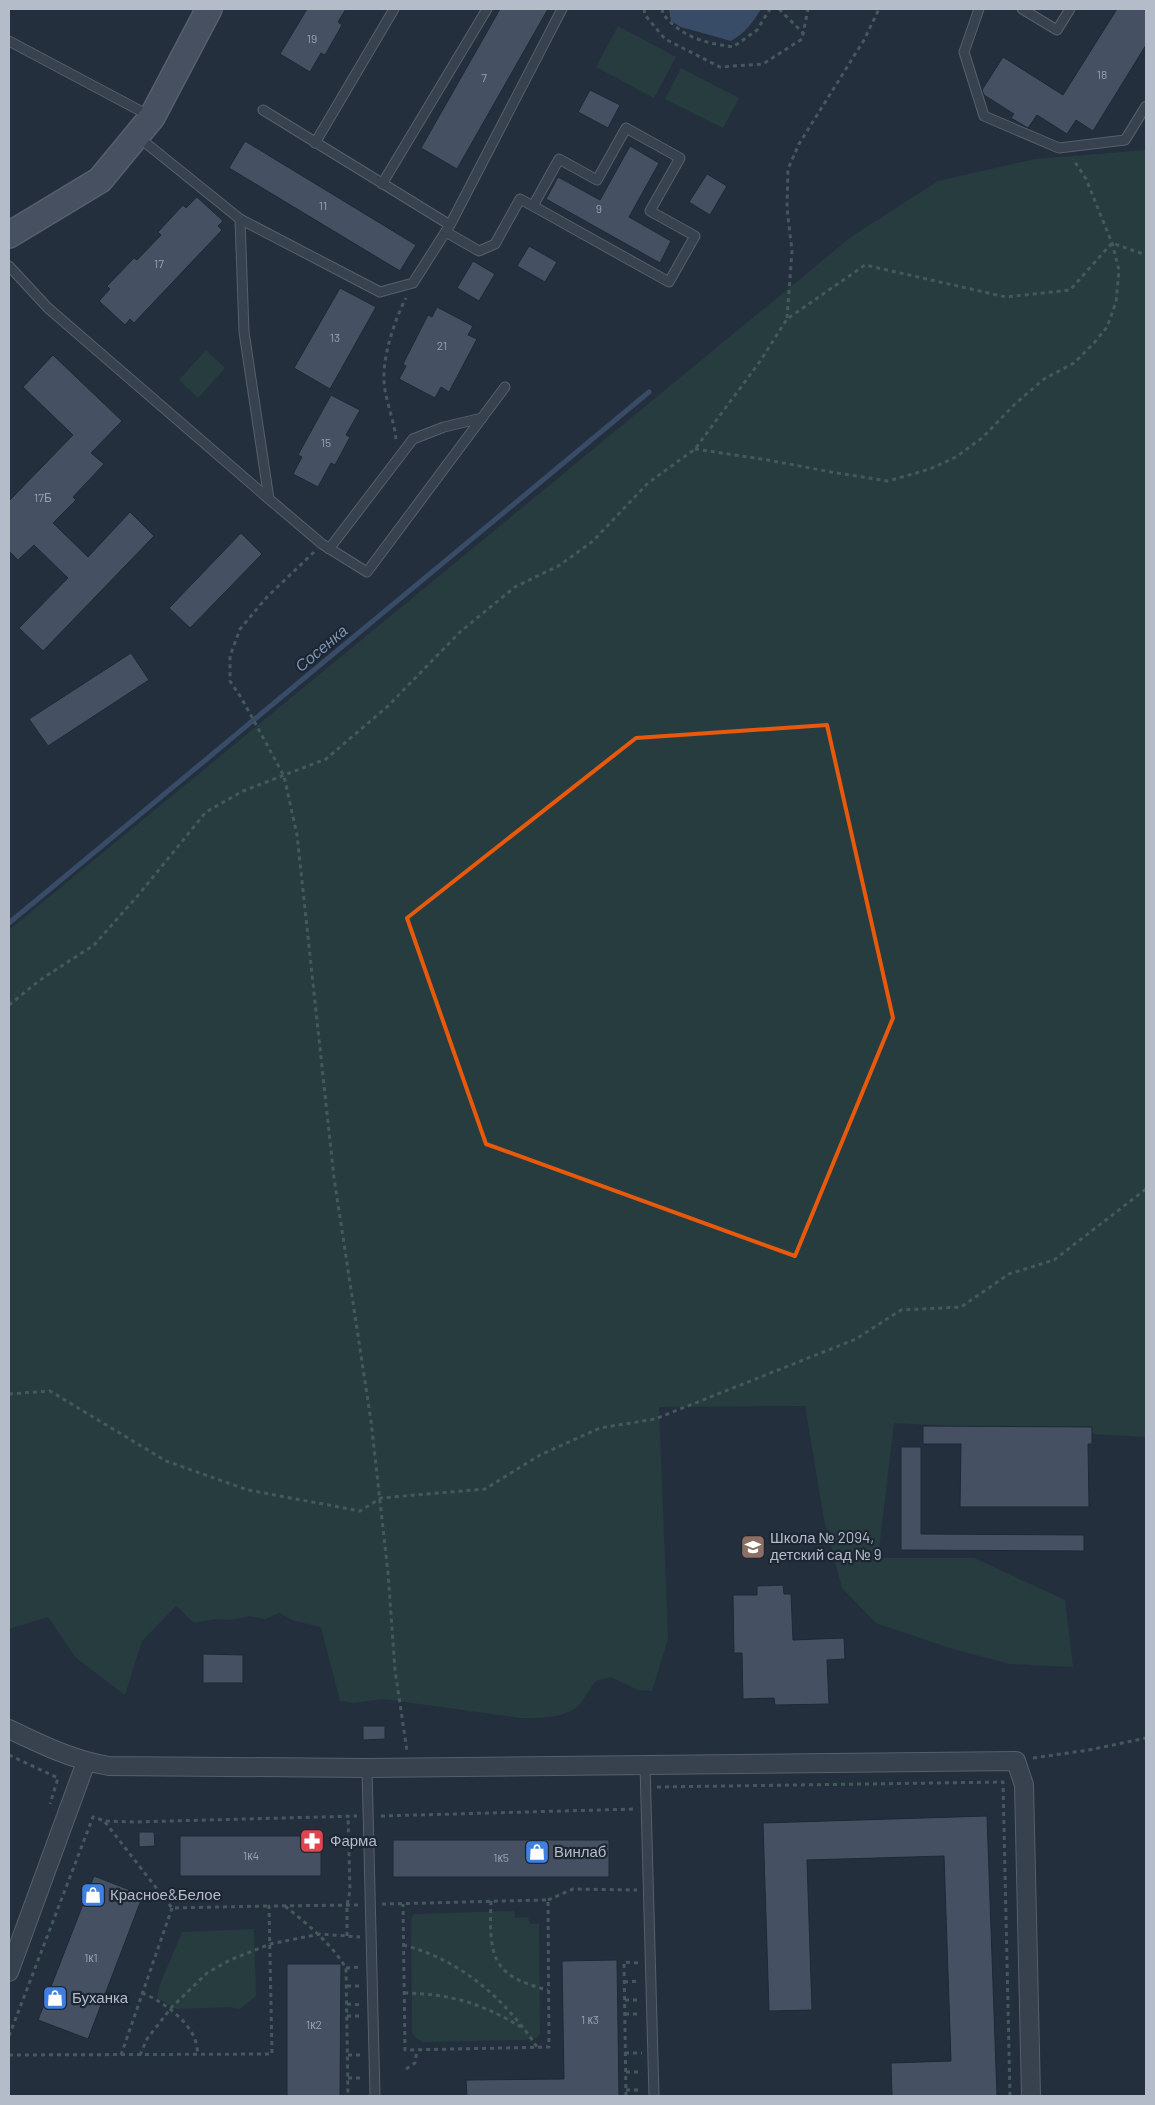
<svg xmlns="http://www.w3.org/2000/svg" width="1155" height="2105" viewBox="0 0 1155 2105" font-family="Barlow,sans-serif">
<style>
.green{fill:#263c3f}
.water{fill:#394c67}
.lines{fill:none;stroke-linecap:round;stroke-linejoin:round}
.stream{stroke:#394c67;stroke-width:5}
.building{fill:#455162;stroke:#1f2835}
.lane-casing{stroke:#565f6c;stroke-width:11}
.street-casing{stroke:#565f6c;stroke-width:20}
.secondary-casing{stroke:#565f6c;stroke-width:28}
.path{stroke:#44595c;stroke-width:3;stroke-dasharray:4 4;stroke-linecap:butt}
.lane{stroke:#38414e;stroke-width:9}
.street{stroke:#38414e;stroke-width:18}
.secondary{stroke:#465061;stroke-width:25}
.marked{fill:none;stroke:#e8590c;stroke-width:4;stroke-linejoin:round}
.labels{text-anchor:middle;stroke-width:4.5;stroke-linejoin:round;paint-order:stroke}
.number-label{font-size:12px;fill:#98a1af}
.poi-label{font-size:15px;fill:#b4bcc9;stroke:#1d2633;text-anchor:start}
.water-label{font-size:16px;font-style:italic;fill:#7c92b1;stroke:#1d2633}
</style>
<rect width="100%" height="100%" fill="#242f3e"/>
<g class="green">
<polygon points="618,26 676,57 654,98 596,67"/>
<polygon points="681,68 739,98 723,128 665,99"/>
<path d="M1146 150V1437L894 1423 878 1558H974L1065 1600 1073 1667 1010 1664 953 1649 876 1623 842 1588 824 1519 805 1406 659 1407 668 1639 652 1691 638 1690 611 1677 596 1681C590 1688 585 1697 580 1704 566 1719 539 1718 520 1718L383 1699 353 1703 340 1701 321 1627 295 1621 279 1613 265 1619 250 1616 230 1620 216 1619 194 1623 176 1606 142 1641 125 1695 76 1658 48 1617 9 1629V930L851 237 938 181 1035 159Z"/>
<polygon points="206,350 225,368 198,398 179,380"/>
<polygon points="514,1911 515,1918 528,1917 530,1924 539,1923 540,2034 536,2038 523,2040 423,2042 416,2038 412,2033 411,1919 414,1914"/>
<polygon points="254,1929 256,1996 240,2009 230,2007 176,2009 157,1998 159,1987 182,1932"/>
</g>
<path class="water" d="M669 9H761C753 22 745 33 731 41L681 27 671 21Z"/>
<g class="lines">
<polyline class="stream" points="9,923 649,392"/>
</g>
<g class="building">
<polygon points="307,9 346,9 338,22 342,25 325,55 321,53 310,72 280,54"/>
<polygon points="500,9 548,9 457,169 421,148"/>
<polygon points="1117,9 1146,9 1146,45 1093,131 1076,120 1067,134 1037,115 1028,128 1011,118 1014,114 984,95 982,90 1003,57 1063,95"/>
<polygon points="590,90 620,105 608,128 578,112"/>
<polygon points="245,141 416,245 400,271 229,168"/>
<polygon points="630,146 659,163 629,217 671,241 660,263 546,199 558,177 600,200"/>
<polygon points="707,174 727,186 710,215 689,202"/>
<polygon points="197,197 223,221 218,226 222,230 134,323 130,319 125,325 99,301 110,289 107,286 134,258 137,260 161,235 158,232 183,205 186,208"/>
<polygon points="529,246 557,262 545,282 517,266"/>
<polygon points="473,261 495,274 479,301 457,288"/>
<polygon points="340,288 376,307 330,389 294,368"/>
<polygon points="437,307 473,326 468,335 477,339 449,392 441,387 435,398 399,379 406,366 403,364 428,315 432,317"/>
<polygon points="53,355 122,421 91,453 104,464 73,497 76,500 53,523 88,557 130,512 154,536 43,651 19,628 68,578 34,545 18,560 9,551 9,501 73,435 23,387"/>
<polygon points="331,395 360,410 346,435 350,437 335,465 331,463 318,487 293,474 302,457 298,455"/>
<polygon points="241,533 262,554 190,628 169,608"/>
<polygon points="131,653 149,680 48,746 29,719"/>
<polygon points="923,1426 1092,1427 1092,1444 1088,1444 1089,1507 960,1507 961,1444 923,1444"/>
<polygon points="901,1447 921,1447 921,1534 1084,1535 1084,1551 901,1550"/>
<polygon points="783,1585 784,1594 791,1594 793,1640 844,1638 845,1659 827,1660 829,1704 775,1705 774,1698 743,1699 742,1653 734,1653 733,1595 757,1595 757,1586"/>
<polygon points="203,1654 243,1655 243,1683 203,1683"/>
<polygon points="363,1726 385,1726 385,1739 363,1740"/>
<polygon points="987,1816 997,2096 892,2096 891,2063 951,2061 944,1856 807,1860 812,2010 769,2011 763,1823"/>
<polygon points="139,1832 154,1832 155,1846 139,1847"/>
<rect x="180" y="1836" width="141" height="40"/>
<rect x="393" y="1840" width="216" height="37"/>
<polygon points="94,1876 143,1895 88,2039 38,2020"/>
<polygon points="617,1960 619,2096 467,2096 466,2080 564,2079 562,1961"/>
<polygon points="287,1964 341,1964 340,2096 287,2096"/>
</g>
<g class="lines">
<defs>
<g id="lane">
<polyline points="979,9 964,52 984,116 1059,148 1125,140 1146,106"/>
<polyline points="1022,9 1057,30 1070,9"/>
<polyline points="9,41 150,116"/>
<polyline points="263,110 450,225 562,9"/>
<polyline points="137,136 240,219 380,292 413,283 448,228"/>
<polyline points="315,143 394,9"/>
<polyline points="382,184 487,9"/>
<polyline points="240,219 244,332 269,499 322,544 367,572 505,387"/>
<polyline points="446,232 479,251 495,244 520,199 533,206 669,282 695,236 650,211 680,158 626,128 597,180 559,159 533,206"/>
<polyline points="9,266 48,308 269,499"/>
<polyline points="329,549 413,439 444,427 482,418"/>
<polyline points="645,1765 654,2096"/>
<polyline points="367,1768 375,2096"/>
</g>
<g id="street">
<path d="M9 1729C42 1745 73 1760 109 1766L367 1768 1016 1761 1024 1785 1031 2096"/>
<polyline points="9,1972 86,1762"/>
</g>
<polyline id="secondary" points="9,235 100,180 152,117 209,9"/>
</defs>
<use href="#lane" class="lane-casing"/>
<use href="#street" class="street-casing"/>
<use href="#secondary" class="secondary-casing"/>
<g class="path">
<polyline points="644,9 645,15 665,39 720,67 763,64 802,39 808,9"/>
<path d="M663 9 662 13C683 38 702 42 733 47L757 30 770 9"/>
<polyline points="779,9 803,33"/>
<polyline points="787,318 792,251 787,208 788,169 799,144 864,40 879,9"/>
<path d="M396 439C394 419 384 397 384 379 383 355 395 319 406 298"/>
<polyline points="695,449 768,460 831,472 888,481 930,469 956,457 982,438 1016,403 1044,379 1074,363 1094,343 1107,327 1116,302 1119,270 1112,243 1086,179 1073,159"/>
<polyline points="314,552 267,597 240,629 230,656 230,681 242,699 284,776 297,835 334,1178 371,1421 388,1573 395,1670 407,1751"/>
<polyline points="9,1005 40,980 94,945 140,893 206,812 243,791 326,759 388,706 461,631 515,587 560,565 593,541 648,483 695,449 761,360 787,319 865,265 1006,297 1070,290 1112,243 1146,255"/>
<polyline points="9,1394 50,1391 166,1461 248,1490 360,1511 381,1498 485,1489 540,1455 600,1428 655,1419 856,1339 901,1310 961,1307 1009,1274 1054,1260 1146,1189"/>
<polyline points="9,1755 58,1778 50,1804"/>
<polyline points="1033,1758 1089,1750 1146,1738"/>
<polyline points="657,1787 1003,1782 1010,2096"/>
<polyline points="381,1816 635,1809"/>
<polyline points="105,1822 172,1908 269,1906"/>
<polyline points="548,1900 573,1889 637,1890"/>
<path d="M491 1901C489 1956 491 1976 548 1990"/>
<path d="M382 1904C437 1903 492 1901 548 1900L549 2047 405 2050 403 1904"/>
<path d="M285 1906C308 1925 330 1942 346 1968L348 2096"/>
<polyline points="347,1936 347,1905 350,1891 348,1816"/>
<path d="M403 1945C460 1959 505 1999 537 2047"/>
<polyline points="346,1968 361,1967"/>
<polyline points="624,1982 639,1981"/>
<polyline points="347,1986 361,1986"/>
<path d="M142 1993C160 2000 184 2017 193 2035 196 2040 197 2048 198 2054"/>
<path d="M404 1993C451 1994 481 2003 521 2027"/>
<polyline points="625,2000 639,2000"/>
<polyline points="347,2004 361,2005"/>
<polyline points="625,2014 639,2014"/>
<polyline points="347,2016 361,2016"/>
<polyline points="9,2036 93,1817 105,1821 134,1822 357,1816"/>
<polyline points="625,2053 642,2053"/>
<polyline points="9,2055 272,2054 269,1906 358,1905"/>
<polyline points="121,2055 172,1908"/>
<polyline points="140,2055 147,2039 171,2008 207,1973 230,1960 270,1944 320,1934 360,1937"/>
<polyline points="348,2055 362,2055"/>
<polyline points="406,2069 415,2063 417,2050"/>
<polyline points="626,2072 642,2072"/>
<polyline points="348,2078 362,2078"/>
<polyline points="626,2090 642,2090"/>
<polyline points="626,2096 624,1962 639,1963"/>
</g>
<use href="#lane" class="lane"/>
<use href="#street" class="street"/>
<use href="#secondary" class="secondary"/>
</g>
<path class="marked" d="M827 725 893 1018 795 1256 486 1144 407 918 636 738Z"/>
<defs>
<symbol id="school-square" viewBox="-11 -11 22 22"><rect x="-9" y="-9" width="18" height="18" rx="4" fill="#8d6e63" stroke="#1d2633"/><path d="M0-5L7-2L0 1L-7-2ZM-4 1L0 2.5L4 1V4Q0 6-4 4Z" fill="#fff"/></symbol>
<symbol id="pharmacy-square" viewBox="-11 -11 22 22"><rect x="-9" y="-9" width="18" height="18" rx="4" fill="#e0444e" stroke="#1d2633"/><path d="M-2-6h4v4h4v4h-4v4h-4v-4h-4v-4h4Z" fill="#fff"/></symbol>
<symbol id="shop-square" viewBox="-11 -11 22 22"><rect x="-9" y="-9" width="18" height="18" rx="4" fill="#3f7fe0" stroke="#1d2633"/><path d="M-5-2.5h2.3a2.7 3.5 0 0 1 5.4 0H5L5.5 6h-11ZM-1.5-2.5h3a1.5 2.3 0 0 0-3 0Z" fill="#fff"/></symbol>
</defs>
<g fill-rule="evenodd">
<use href="#school-square" x="739" y="1533" width="28" height="28"/>
<use href="#pharmacy-square" x="298" y="1827" width="28" height="28"/>
<use href="#shop-square" x="523" y="1838" width="28" height="28"/>
<use href="#shop-square" x="79" y="1881" width="28" height="28"/>
<use href="#shop-square" x="41" y="1984" width="28" height="28"/>
</g>
<g class="labels">
<g class="number-label">
<text x="312" y="43">19</text>
<text x="1102" y="79">18</text>
<text x="484" y="82">7</text>
<text x="323" y="210">11</text>
<text x="599" y="213">9</text>
<text x="159" y="268">17</text>
<text x="335" y="342">13</text>
<text x="442" y="350">21</text>
<text x="326" y="447">15</text>
<text x="43" y="502">17Б</text>
<text x="251" y="1860">1к4</text>
<text x="501" y="1862">1к5</text>
<text x="91" y="1962">1к1</text>
<text x="590" y="2024">1 к3</text>
<text x="314" y="2029">1к2</text>
</g>
<g class="poi-label">
<text x="770" y="1543">Школа № 2094,<tspan x="770" dy="17">детский сад № 9</tspan></text>
<text x="330" y="1846">Фарма</text>
<text x="554" y="1857">Винлаб</text>
<text x="110" y="1900">Красное&amp;Белое</text>
<text x="72" y="2003">Буханка</text>
</g>
<g class="water-label">
<text transform="translate(321 648) rotate(-40)" y="6">Сосенка</text>
</g>
</g>
<rect width="1155" height="2105" fill="none" stroke="#b4bcc9" stroke-width="20"/>
</svg>
